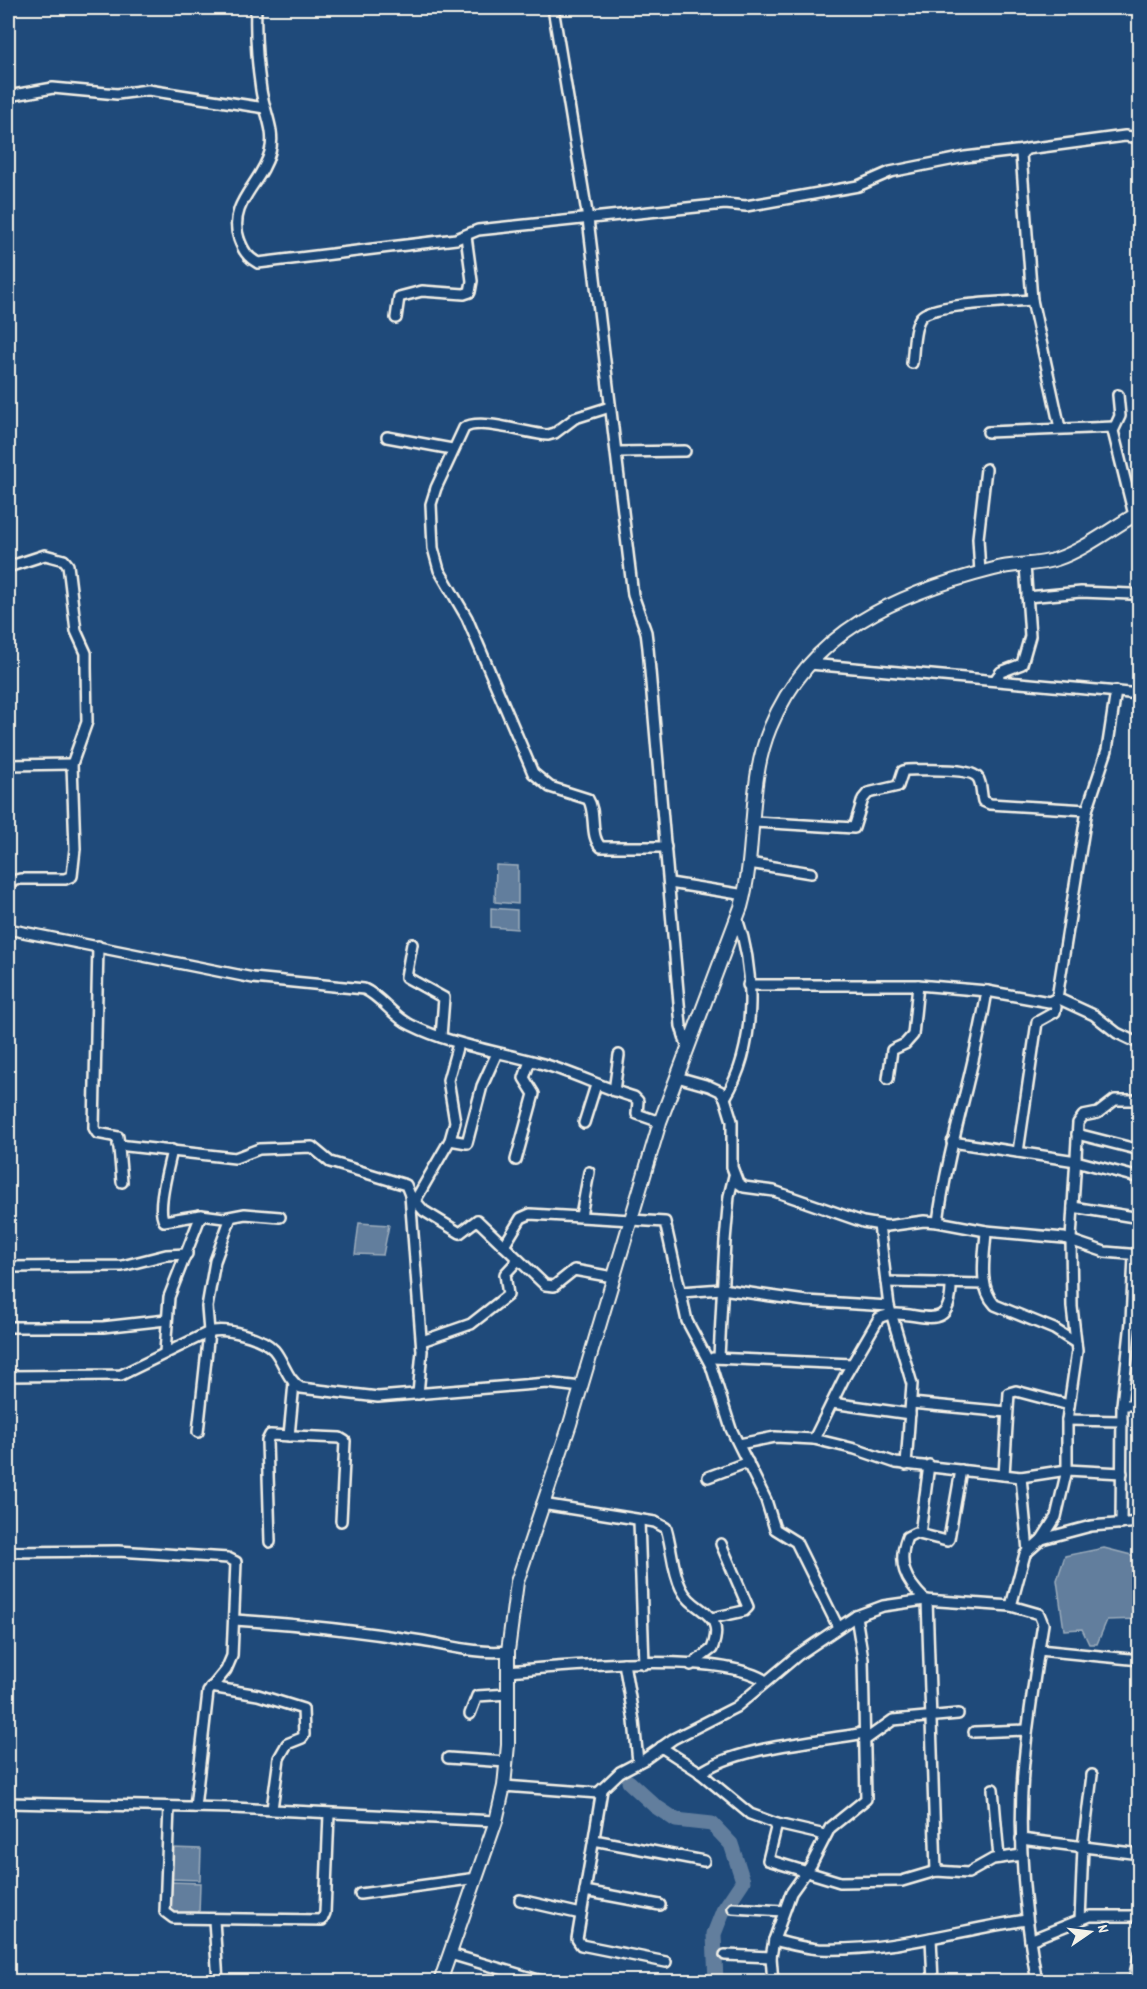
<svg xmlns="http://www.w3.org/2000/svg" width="1147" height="1989" viewBox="0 0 1147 1989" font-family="Dekko,sans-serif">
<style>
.water{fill:#627e9d;stroke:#9cacbb;stroke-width:1.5}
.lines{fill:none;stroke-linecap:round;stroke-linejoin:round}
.river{stroke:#627e9d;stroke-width:15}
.minor-casing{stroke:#f4f1e8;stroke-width:14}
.tertiary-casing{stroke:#f4f1e8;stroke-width:16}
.minor{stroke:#1f4a7a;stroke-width:9}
.tertiary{stroke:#1f4a7a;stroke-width:12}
</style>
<rect width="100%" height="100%" fill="#1f4a7a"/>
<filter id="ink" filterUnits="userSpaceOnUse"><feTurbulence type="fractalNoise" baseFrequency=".0167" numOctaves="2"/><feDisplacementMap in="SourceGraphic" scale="12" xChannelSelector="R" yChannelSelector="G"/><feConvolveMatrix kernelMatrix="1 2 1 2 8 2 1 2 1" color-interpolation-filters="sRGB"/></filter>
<g filter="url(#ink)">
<g class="water">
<polygon points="496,865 518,866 518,904 495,902"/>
<polygon points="491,908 517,910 517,929 491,927"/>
<polygon points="359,1223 389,1225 383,1255 355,1254"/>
<polygon points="1104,1548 1135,1556 1139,1562 1139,1619 1107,1620 1097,1644 1089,1644 1082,1629 1064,1630 1057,1580 1065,1556"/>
<polygon points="172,1848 201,1849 200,1880 171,1879"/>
<polygon points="171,1882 200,1883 199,1914 170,1913"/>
</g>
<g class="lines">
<polyline class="river" points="629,1782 655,1806 676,1820 712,1824 731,1844 743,1881 723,1911 714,1934 716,1982"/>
<defs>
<g id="minor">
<path d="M256 8C255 35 257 63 261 90 264 111 276 131 270 152 262 184 227 203 239 239 243 250 247 257 258 263L456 239 478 230 725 204 746 206 858 186 890 172 965 157 1024 150"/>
<polyline points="553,8 588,219 633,595 646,632 648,648 681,1026 688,1049"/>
<polyline points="8,96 53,88 117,94 148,90 265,108"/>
<polyline points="396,318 399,297 422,291 464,294 470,292 472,281 466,236"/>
<path d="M912 363C914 350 913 327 921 317 932 303 1012 302 1032 300"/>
<polyline points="1118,395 1120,416 1113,431 1134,515"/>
<path d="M610 407 575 418 555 433 548 435C528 434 480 417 464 428L436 488 431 504 433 548 439 570 467 618 533 773 550 787 588 799C597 813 589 836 601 847H666"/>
<polyline points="1060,428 1032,300 1021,154 1027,149 1125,136 1140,138"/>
<polyline points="988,432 1114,427"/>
<polyline points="387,437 452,449"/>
<polyline points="618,452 685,451"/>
<polyline points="8,567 45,555 64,560 68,565 76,631 86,653 86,667 87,722 72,764 75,849 72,876 65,879 20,879 8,882"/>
<polyline points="980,573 978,538 986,469"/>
<polyline points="1027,597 1081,592 1131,594"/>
<polyline points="810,664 1140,694"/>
<polyline points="995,680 1001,672 1022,664 1030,636 1025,565"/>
<polyline points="8,765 72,764"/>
<path d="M754 822 854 828 863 799 868 793 898 786 903 771 907 770C920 770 971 767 978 778 982 784 981 794 983 801L990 804 1087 810"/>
<polyline points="749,863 811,873"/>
<polyline points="670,883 745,895"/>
<path d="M8 929 253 978 364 989C382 997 392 1016 411 1025 453 1046 499 1051 543 1064 574 1073 603 1088 634 1097L638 1101 637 1114 660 1122"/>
<polyline points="412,944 406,977 444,998 441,1037"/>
<polyline points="98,946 94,1128 97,1133 118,1137 122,1182"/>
<polyline points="748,985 918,985 987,991 1049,1002 1057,998 1087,810 1107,750 1116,691"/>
<polyline points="1057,998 1094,1015 1117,1033 1140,1044"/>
<polyline points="677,1077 709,1086 720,1091 725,1098 732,1121 732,1167 738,1183 744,1187 774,1191 863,1222 887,1226 924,1221 938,1222 986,1231 1064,1238 1105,1252 1140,1255"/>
<polyline points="888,1079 892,1050 905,1044 913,1035 918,985"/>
<polyline points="614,1091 619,1055"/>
<path d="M725 1098C756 1048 756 972 737 918"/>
<polyline points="584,1123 596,1085"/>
<polyline points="1077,1134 1140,1150"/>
<polyline points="450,1140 467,1143 482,1086 497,1053"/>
<polyline points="952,1142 1076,1161 1140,1178"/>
<polyline points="118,1145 235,1158 259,1149 312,1147 330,1162 406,1185 410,1195 422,1351 418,1394"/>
<path d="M172 1150C169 1166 156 1208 164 1221L201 1215 224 1218 245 1214 280 1217"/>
<polyline points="1018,1152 1037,1022 1055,1012 1056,1007 1053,1001"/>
<polyline points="516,1160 534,1094 524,1078 530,1061"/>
<polyline points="410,1195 424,1211 460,1233 477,1220 545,1285 554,1286 574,1270 613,1277"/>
<polyline points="416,1199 450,1140 455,1122 448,1080 458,1044"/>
<polyline points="1073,1207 1140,1218"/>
<polyline points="581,1216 589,1172"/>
<path d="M938 1222C948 1144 975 1070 987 991"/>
<polyline points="879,1225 889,1306 912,1384 906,1465"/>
<path d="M986 1231C985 1255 977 1286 995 1305L1054 1329 1076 1343"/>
<polyline points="504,1246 521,1218 530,1214 665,1222 687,1321 711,1366 731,1429 766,1500 775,1529 796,1542 838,1627"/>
<polyline points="8,1267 122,1266 166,1255 187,1254"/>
<polyline points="886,1282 984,1284"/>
<polyline points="681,1292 722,1289 806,1301 889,1306"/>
<polyline points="8,1327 103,1327 166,1320"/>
<polyline points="422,1341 471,1324 508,1295 505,1274 518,1260"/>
<polyline points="165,1352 169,1297 201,1215"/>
<polyline points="719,1357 725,1241 729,1196 734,1176"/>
<polyline points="713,1358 852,1364"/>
<path d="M8 1376 121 1375 209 1332C226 1327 262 1337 274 1350 284 1362 287 1380 301 1388L378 1397 547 1383 581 1387"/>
<polyline points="832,1403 910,1414"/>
<polyline points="911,1403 1007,1412"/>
<polyline points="1122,1405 1140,1405"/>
<polyline points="1067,1420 1122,1421"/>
<polyline points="198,1432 209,1332 207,1307 215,1261 231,1217"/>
<polyline points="289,1436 294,1383"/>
<path d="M814 1439 844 1378 879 1318C910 1302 952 1344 951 1283"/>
<polyline points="739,1444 775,1437 814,1439 855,1449 896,1463 1021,1477 1067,1470 1122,1473"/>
<polyline points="1004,1475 1009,1393 1016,1391 1069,1405"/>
<polyline points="708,1477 748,1462"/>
<polyline points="1021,1477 1028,1551"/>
<path d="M542 1504 655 1522 666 1528C672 1547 672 1570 681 1588 693 1614 727 1610 712 1649L691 1665"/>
<polyline points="639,1521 644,1664"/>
<polyline points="1121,1524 1122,1405 1131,1322 1134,1255"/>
<polyline points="920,1534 929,1465"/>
<polyline points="1042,1539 1091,1526 1140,1522"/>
<polyline points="270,1542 267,1441 270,1435 340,1438 345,1441 341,1521"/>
<polyline points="8,1552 118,1551 228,1558 236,1562 232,1656 226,1670 208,1692 195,1807"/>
<path d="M925 1600C905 1580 897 1564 907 1537L915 1533 947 1541 949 1539 961 1470"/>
<polyline points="927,1600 936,1871"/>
<polyline points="1011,1606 1025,1554 1042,1539 1056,1517 1067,1470 1067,1420 1077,1351 1072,1307 1071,1239 1078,1123 1083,1116 1098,1113 1115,1100 1140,1100"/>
<polyline points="712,1618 744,1611 748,1607 721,1544"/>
<path d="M235 1620C298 1624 360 1631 422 1641 452 1646 477 1654 508 1651"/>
<polyline points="1039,1650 1140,1660"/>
<polyline points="624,1663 634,1721 638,1762"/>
<path d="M508 1671C566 1666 720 1650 766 1681"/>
<polyline points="211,1687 258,1695 303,1709 304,1735 302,1738 287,1744 279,1758 272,1809"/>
<polyline points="470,1714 477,1696 509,1694"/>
<polyline points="974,1732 1027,1730"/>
<polyline points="865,1740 893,1720 958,1714"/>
<polyline points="661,1747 698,1771 750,1814 777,1824 825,1835"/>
<polyline points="448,1758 506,1762"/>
<path d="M700 1773C738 1746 817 1742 864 1733"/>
<path d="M504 1786 598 1793 620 1772 645 1759 673 1739 736 1707 798 1655 856 1616 883 1606 925 1600 1011 1606 1039 1614 1043 1624C1035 1673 1027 1723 1023 1773 1018 1843 1024 1912 1037 1982"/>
<polyline points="993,1789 999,1858"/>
<polyline points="602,1790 577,1939 581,1945 666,1962"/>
<polyline points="8,1803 234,1808 496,1821"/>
<polyline points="169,1807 165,1912 173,1918 322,1920 325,1913 329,1814"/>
<polyline points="777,1824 768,1860 840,1882 902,1881 936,1871 968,1873 993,1859 1022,1855"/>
<polyline points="1021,1839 1140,1854"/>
<polyline points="594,1840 704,1861"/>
<polyline points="585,1891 660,1905"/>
<polyline points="360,1894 477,1878"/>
<polyline points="520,1900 581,1914"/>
<polyline points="733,1908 783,1911"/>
<polyline points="214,1920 218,1982"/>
<polyline points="1080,1920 1083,1847 1092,1775"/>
<polyline points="931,1938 933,1982"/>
<path d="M774 1940C789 1944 804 1948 819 1949 889 1952 958 1930 1026 1920"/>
<polyline points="1030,1940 1090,1916 1140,1916"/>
<polyline points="450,1954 545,1982"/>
<polyline points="725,1955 771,1957"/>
<polyline points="404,1982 405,1982"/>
<polyline points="773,1982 771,1957 774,1940 791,1893 811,1865 830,1828 866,1799 863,1659 856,1616"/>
<polyline points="1133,1982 1140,1953"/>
</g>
<path id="tertiary" d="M440 1982 496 1821 504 1786 508 1745V1651L517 1582 570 1424 660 1122 741 907C757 849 747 783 770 728 810 630 899 593 994 569 1015 563 1036 566 1057 559 1086 549 1113 527 1140 512"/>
</defs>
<use href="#minor" class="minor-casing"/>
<use href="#tertiary" class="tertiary-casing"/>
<use href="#minor" class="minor"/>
<use href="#tertiary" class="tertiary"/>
</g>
</g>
<rect width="1147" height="1989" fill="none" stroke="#1f4a7a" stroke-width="30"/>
<rect x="15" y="15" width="1117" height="1959" fill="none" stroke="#f4f1e8" stroke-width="2" filter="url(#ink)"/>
<g transform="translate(1090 1932) rotate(76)" stroke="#1f4a7a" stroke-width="4.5" paint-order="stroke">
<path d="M0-4.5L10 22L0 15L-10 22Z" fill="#f4f1e8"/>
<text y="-9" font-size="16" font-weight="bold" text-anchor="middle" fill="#f4f1e8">N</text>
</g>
</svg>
